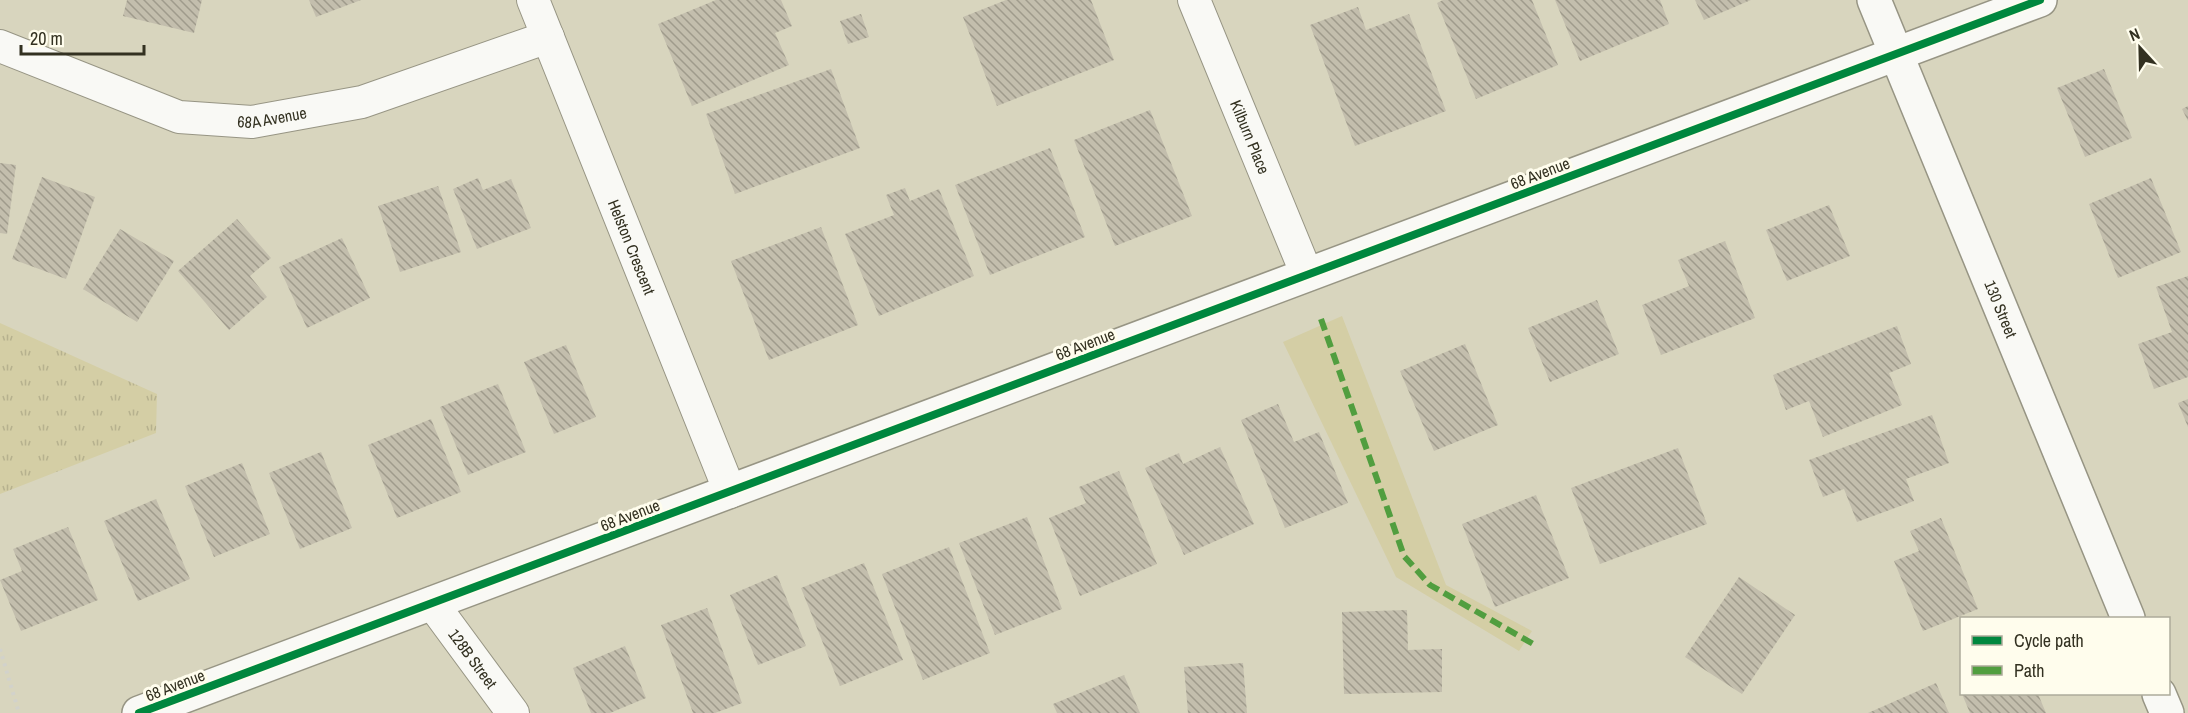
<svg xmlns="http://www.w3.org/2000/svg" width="2188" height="713" viewBox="0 0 2188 713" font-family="'Archivo Narrow',sans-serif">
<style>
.grass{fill:url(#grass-tufts)}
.park{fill:#d4cea5}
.building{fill:url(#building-back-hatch)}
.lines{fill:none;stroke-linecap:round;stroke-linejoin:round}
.street-casing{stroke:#979584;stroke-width:34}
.secondary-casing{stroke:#979584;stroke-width:36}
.path{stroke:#d2d2cb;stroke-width:4;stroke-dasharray:3 4.5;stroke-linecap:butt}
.street{stroke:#f9f9f5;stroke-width:32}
.secondary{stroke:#f9f9f5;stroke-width:33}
.quiet{stroke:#519e3f;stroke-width:6;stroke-dasharray:12 6;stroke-linecap:butt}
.cycleway-casing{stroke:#fffded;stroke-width:11}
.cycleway{stroke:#00873e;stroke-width:8}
.labels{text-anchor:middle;stroke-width:6;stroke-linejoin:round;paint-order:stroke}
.street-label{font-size:16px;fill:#333121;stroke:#fffded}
</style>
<defs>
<pattern id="grass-tufts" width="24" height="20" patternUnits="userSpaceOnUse" patternTransform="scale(1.5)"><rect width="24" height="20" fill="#d4cea5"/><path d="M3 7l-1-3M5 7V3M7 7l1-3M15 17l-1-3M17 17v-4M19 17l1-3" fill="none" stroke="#b6b18e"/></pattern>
<pattern id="building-back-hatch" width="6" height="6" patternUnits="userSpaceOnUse" patternTransform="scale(1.5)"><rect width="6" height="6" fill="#c3bead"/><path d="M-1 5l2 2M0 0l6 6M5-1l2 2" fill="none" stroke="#9f9b8c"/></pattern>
</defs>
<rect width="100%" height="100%" fill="#d8d5be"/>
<polygon class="grass" points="0,323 157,394 156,433 0,494"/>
<polygon class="park" points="1342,316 1446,585 1532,631 1519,651 1396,577 1283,342"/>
<g class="building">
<polygon points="127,0 202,0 194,33 123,16"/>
<polygon points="309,0 361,0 316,17"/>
<polygon points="716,0 781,0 792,26 775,33 789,65 692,106 658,24"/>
<polygon points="1006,0 1091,0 1114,60 997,106 963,17"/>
<polygon points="1443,0 1532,0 1558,65 1476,99 1437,3"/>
<polygon points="1555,0 1660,0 1669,24 1580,61"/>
<polygon points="1695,0 1751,0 1704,20"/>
<polygon points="1358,7 1366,30 1409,14 1446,111 1355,146 1310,25"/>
<polygon points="861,14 869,37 848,44 840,21"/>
<polygon points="831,69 860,148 735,194 706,114"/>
<polygon points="2104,69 2132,138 2085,157 2057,88"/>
<polygon points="2188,106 2188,121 2182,109"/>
<polygon points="1150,110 1192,216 1115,246 1074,140"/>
<polygon points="1050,148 1085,237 990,275 955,185"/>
<polygon points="0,163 16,165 7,234 0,233"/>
<polygon points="42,177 95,197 66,279 12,259"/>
<polygon points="478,178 483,190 511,179 531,228 477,249 453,189"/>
<polygon points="2151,178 2181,252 2118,278 2089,204"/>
<polygon points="438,186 461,252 400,272 378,206"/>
<polygon points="905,188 910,201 939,189 974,276 879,316 845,234 894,215 886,195"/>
<polygon points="1829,205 1850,256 1787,281 1766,230"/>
<polygon points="237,219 271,258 250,276 267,297 229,330 178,271"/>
<polygon points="821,227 858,325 769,360 731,261"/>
<polygon points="120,229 174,261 137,322 83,289"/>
<polygon points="342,238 370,298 307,328 279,267"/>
<polygon points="1725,241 1755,318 1661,355 1642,305 1689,286 1678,260"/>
<polygon points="2188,276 2188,377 2154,389 2138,344 2172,332 2156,287"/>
<polygon points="1597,300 1619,354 1550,382 1528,328"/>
<polygon points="1897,326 1911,364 1889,373 1902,405 1823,437 1809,401 1786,410 1773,375"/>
<polygon points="1465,344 1498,425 1434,451 1400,371"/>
<polygon points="566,345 596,417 554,434 524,362"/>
<polygon points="498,384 526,452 468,475 440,407"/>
<polygon points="2188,399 2188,427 2178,403"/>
<polygon points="1278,404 1294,442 1319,432 1348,503 1285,528 1241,420"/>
<polygon points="1932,415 1949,463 1906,479 1914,501 1857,522 1844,489 1823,497 1809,460"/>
<polygon points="431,419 461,492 397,518 368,445"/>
<polygon points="1220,447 1254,524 1184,555 1145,468 1179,453 1183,464"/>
<polygon points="1678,448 1707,524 1600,564 1571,488"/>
<polygon points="321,452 352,528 300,549 269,473"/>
<polygon points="242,463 270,534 214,557 185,486"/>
<polygon points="1119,471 1157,564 1080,596 1049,518 1086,503 1079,487"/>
<polygon points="1536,495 1569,578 1495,607 1462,524"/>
<polygon points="156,499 190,579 138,601 104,521"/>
<polygon points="1027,517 1062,609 995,635 959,543"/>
<polygon points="1941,518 1978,609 1923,631 1894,561 1919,551 1910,531"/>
<polygon points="68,527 98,600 21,631 0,580 22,571 13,549"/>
<polygon points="949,547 990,653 923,680 882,574"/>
<polygon points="864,563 903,660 840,686 801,588"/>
<polygon points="777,575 806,646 758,665 730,595"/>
<polygon points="1739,577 1795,615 1742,694 1685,657"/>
<polygon points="707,608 742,703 715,713 693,713 661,625"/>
<polygon points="1407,610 1408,650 1442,649 1442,692 1344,694 1342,612"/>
<polygon points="625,646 646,698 610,713 591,713 573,668"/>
<polygon points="1243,663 1247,713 1188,713 1184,667"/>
<polygon points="1124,675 1140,713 1057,713 1053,704"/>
<polygon points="1936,683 1949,713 1868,713"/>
<polygon points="1962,694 2038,694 2046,713 1970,713"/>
</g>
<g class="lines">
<defs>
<g id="street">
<path id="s1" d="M533 0 730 492"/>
<path id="s2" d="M1194 0 1307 275"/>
<path id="s3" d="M0 46 179 117 252 122 362 102 548 37"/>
<path id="s4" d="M432 603 513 713"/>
</g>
<g id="secondary">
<path id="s5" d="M1874 0 2128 618"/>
<polyline points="2159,694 2167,713"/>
<polyline points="139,713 2040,0"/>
</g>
</defs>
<use href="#street" class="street-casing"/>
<use href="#secondary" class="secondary-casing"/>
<polyline class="path" points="0,649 19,713"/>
<use href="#street" class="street"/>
<use href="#secondary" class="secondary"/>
<polyline class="quiet" points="1321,319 1404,556 1430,585 1535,645"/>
<defs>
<polyline id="cycleway" points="139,713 2040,0"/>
</defs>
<use href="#cycleway" class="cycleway-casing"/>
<use href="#cycleway" class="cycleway"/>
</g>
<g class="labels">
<g class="street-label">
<text dy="6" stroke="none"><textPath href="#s3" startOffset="286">68A Avenue</textPath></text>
<text dy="6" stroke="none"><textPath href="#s2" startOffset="148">Kilburn Place</textPath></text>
<text transform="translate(1540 173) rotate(-21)" y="6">68 Avenue</text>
<text dy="6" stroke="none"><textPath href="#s1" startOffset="266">Helston Crescent</textPath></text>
<text dy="6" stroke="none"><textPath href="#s5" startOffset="334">130 Street</textPath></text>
<text transform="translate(1085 344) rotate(-21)" y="6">68 Avenue</text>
<text transform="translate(630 515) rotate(-21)" y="6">68 Avenue</text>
<text dy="6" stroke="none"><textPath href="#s4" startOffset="69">128B Street</textPath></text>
<text transform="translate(175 685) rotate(-21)" y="6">68 Avenue</text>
</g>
</g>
<rect x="1960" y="617" width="210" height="78" fill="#fffded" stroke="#adab9b" stroke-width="1.5"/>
<rect x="1972" y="636" width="30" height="9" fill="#00873e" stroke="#adab9b" stroke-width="1.5"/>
<text x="2014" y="647" font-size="18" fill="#333121">Cycle path</text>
<rect x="1972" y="666" width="30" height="9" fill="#519e3f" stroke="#adab9b" stroke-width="1.5"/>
<text x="2014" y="677" font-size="18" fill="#333121">Path</text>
<g transform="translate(2140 48) rotate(338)" stroke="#fffded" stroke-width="4.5" paint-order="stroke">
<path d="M0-4.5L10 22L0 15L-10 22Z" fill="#333121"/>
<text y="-9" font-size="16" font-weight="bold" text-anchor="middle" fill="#333121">N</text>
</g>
<path d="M21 45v9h123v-9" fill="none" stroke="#333121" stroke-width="3"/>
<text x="30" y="45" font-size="18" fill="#333121" stroke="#fffded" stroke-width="4.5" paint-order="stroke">20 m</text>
</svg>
